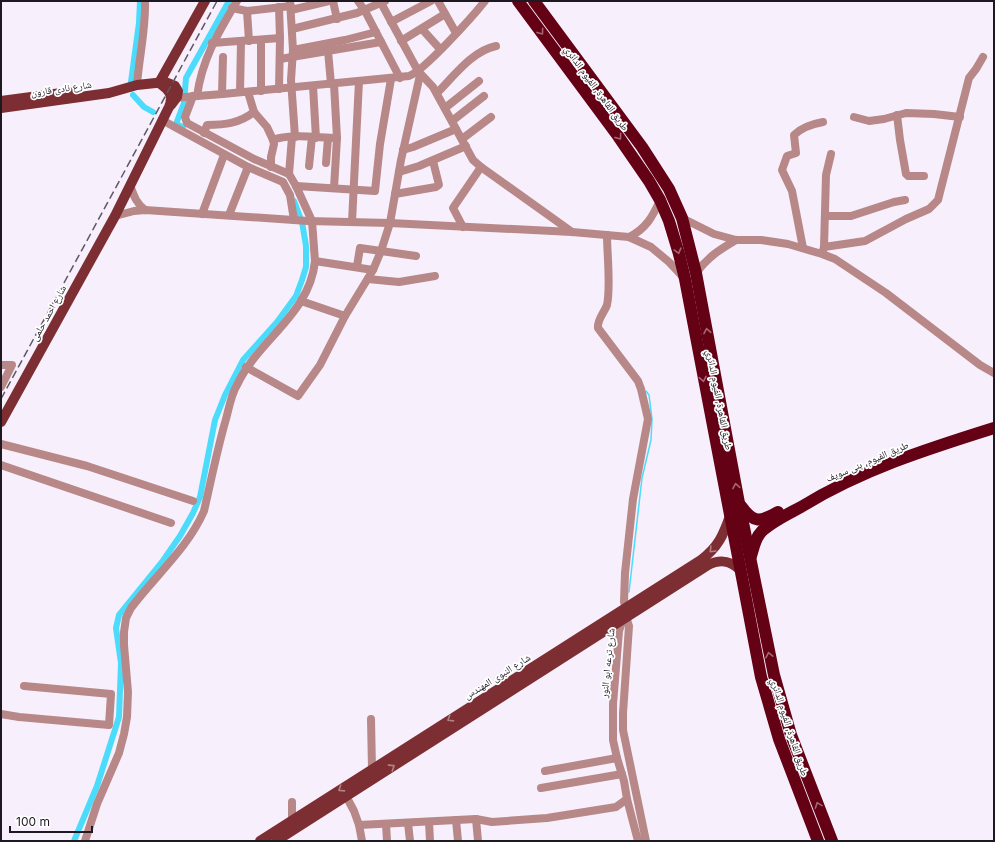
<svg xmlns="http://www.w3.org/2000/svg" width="995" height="842" viewBox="0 0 995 842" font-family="Inter,'Noto Naskh Arabic',sans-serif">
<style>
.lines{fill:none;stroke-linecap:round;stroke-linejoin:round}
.stream{stroke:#4cdcfb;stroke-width:1.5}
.canal{stroke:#4cdcfb;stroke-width:6}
.minor{stroke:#b78887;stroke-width:8}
.major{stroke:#7c2e32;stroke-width:10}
.highway{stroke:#640115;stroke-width:12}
.rail{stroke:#5e5861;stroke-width:1.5;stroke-dasharray:8 4;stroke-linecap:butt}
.oneway{stroke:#a26773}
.oneway2{stroke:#b08284}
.labels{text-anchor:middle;stroke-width:3.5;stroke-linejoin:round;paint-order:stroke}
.street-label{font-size:10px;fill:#1e1921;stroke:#fff}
</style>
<rect width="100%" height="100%" fill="#f7effc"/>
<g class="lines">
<polyline class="stream" points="629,592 642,478 651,440 652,419 649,395 646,391"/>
<g class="canal">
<polyline points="131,82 139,23 140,1"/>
<polyline points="133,95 144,107 153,112"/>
<polyline points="183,127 176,124 184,103 186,78 229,1"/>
<polyline points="74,841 97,786 119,717 121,663 116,628 119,615 162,562 180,536 193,513 200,497 215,420 225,395 243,360 277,322 296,296 302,280 306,267 306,246 302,222 294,201"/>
</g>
<g class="minor">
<polyline points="290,1 293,50 291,80 295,137"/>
<polyline points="333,1 337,19"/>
<polyline points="358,1 365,11 400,78"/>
<polyline points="380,1 418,71 433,87 473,160 481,167 572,232"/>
<polyline points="438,1 456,33"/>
<polyline points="232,8 247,11 291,6"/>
<polyline points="291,10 329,1"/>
<polyline points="247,11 249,41"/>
<polyline points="391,22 431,1"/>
<polyline points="292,29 357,13 385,1"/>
<polyline points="422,29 440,49"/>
<polyline points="401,41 445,14"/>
<polyline points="212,43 280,38"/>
<polyline points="293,50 345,40 376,32"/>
<polyline points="328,51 331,84"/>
<polyline points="280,59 381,42"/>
<path d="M137 85C139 57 146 29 145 1"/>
<polyline points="313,86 316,138"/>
<polyline points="279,89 280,38 279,7"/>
<polyline points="261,91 261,40"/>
<polyline points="240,92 241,42"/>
<path d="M437 93C454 76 472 51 496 46"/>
<polyline points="222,94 223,57"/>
<polyline points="193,96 185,117 187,123 254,159 289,174 296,186 312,221 315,261"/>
<path d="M197 96C202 59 218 33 237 1"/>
<path d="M172 98 223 94 409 76C424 71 473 16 485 1"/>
<polyline points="445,108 479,81"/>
<polyline points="254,112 267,127 273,140"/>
<polyline points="897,115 900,140 906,174 908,176 924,176"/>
<polyline points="854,117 869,121 884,119 906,113 934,114 960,117"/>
<polyline points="162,120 248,167 283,182 290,195 294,220"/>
<polyline points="452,121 484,96"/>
<path d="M204 133 207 125C225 125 240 123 254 112L248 92"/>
<polyline points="462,139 491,117"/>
<polyline points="403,150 413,147 456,129"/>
<polyline points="326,163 328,138"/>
<polyline points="309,166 312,137"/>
<path d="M271 167V157L274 144 273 140C291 133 319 138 337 138"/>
<polyline points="399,172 419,166 466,146"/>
<polyline points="289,174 292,137"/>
<path d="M130 185C134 196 136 203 145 210"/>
<polyline points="296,186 375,191 380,144 391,79"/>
<polyline points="334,188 337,138 334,84"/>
<polyline points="395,194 436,187 439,185 433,161"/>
<polyline points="202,214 224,155"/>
<polyline points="229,215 248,167"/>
<polyline points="115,216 134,211 145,210 308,221 390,223 572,232 629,237 651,247 669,262 684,278"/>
<polyline points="825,216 851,216 894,202 905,200"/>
<polyline points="682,218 714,234 736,240 761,240 788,244 822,254 835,259 886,293 980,365 994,373"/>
<polyline points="352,222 359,81"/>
<polyline points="463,227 453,208 481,167"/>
<path d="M607 235C607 254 611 287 607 305 604 313 597 320 598 328L638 381 641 389 648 419 633 499 625 573 624 602 626 608"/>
<path d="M629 237C646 229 653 216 660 200"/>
<polyline points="824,247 865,241 906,219 929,209 938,200 969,78 976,69 983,57"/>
<path d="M803 248 792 191 782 170 787 156 796 153 794 135C802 127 812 124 823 122"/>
<polyline points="823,251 824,247 826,175 831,154"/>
<polyline points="357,266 360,248 416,256"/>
<path d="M696 273C708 257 719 250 736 240"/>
<polyline points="368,279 399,282 435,276"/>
<polyline points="301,301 345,316"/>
<polyline points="1,365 12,365 1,387"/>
<polyline points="246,367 298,396 320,365 345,316 373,270"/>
<polyline points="1,444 87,466 193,501"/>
<polyline points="1,465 171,523"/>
<polyline points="1,714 19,717 109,725 111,694 24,686"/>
<polyline points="371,719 372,769"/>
<polyline points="545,771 617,758"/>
<polyline points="541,788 622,774"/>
<polyline points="346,796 354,811 359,825 476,819 492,822 547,818 616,807 627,799"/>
<polyline points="292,802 292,821"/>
<polyline points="476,819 478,841"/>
<polyline points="456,820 458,841"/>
<polyline points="429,822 430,841"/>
<polyline points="408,823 410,841"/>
<polyline points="386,824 387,841"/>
<polyline points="359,825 362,841"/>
<path d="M85 841 97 804 119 753 124 734 127 717 128 692 124 645V632L126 618 131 608C155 576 188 548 204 511 211 481 217 450 226 419 229 408 231 395 237 385 258 340 310 314 315 261L373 270 381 251 390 223 401 160 420 75"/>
<polyline points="638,841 627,799 624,781 617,758 613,740 613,704 619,631 622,622 626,617 629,626 623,713 623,730 646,841"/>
</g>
<g class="major">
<polyline points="159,83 205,1"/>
<polyline points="1,101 69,92"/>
<polyline points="1,108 109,93 137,85 165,82 175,86 178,91 177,97 171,105"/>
<path d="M1 422 115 216 169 107C174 95 169 90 159 83"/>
<path d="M260 841 701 560C718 547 723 536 730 516"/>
<path d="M276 841 708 565C720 559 730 560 740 570"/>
</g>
<g class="highway">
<polyline points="518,1 618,136 649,181 660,200 669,221 679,254 685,279 761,677 779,739 818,841"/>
<polyline points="534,1 642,147 669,189 682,218 696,273 739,503 774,675 791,735 832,841"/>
<path d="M741 506C754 524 760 522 778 512"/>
<path d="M751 556C754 547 755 538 762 531 773 521 788 514 801 507 861 470 927 449 994 428"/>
</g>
<polyline class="rail" points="1,399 217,1"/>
</g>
<defs><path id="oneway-chevron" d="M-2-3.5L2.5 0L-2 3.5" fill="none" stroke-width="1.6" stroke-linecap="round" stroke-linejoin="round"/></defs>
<g class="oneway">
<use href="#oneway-chevron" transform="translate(541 32) rotate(54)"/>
<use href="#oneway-chevron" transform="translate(619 137) rotate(54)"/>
<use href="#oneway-chevron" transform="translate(678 251) rotate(75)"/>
<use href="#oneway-chevron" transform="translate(707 331) rotate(-101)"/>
<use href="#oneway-chevron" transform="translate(703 379) rotate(79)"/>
<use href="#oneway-chevron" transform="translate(736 486) rotate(-100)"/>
<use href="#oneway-chevron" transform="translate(769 655) rotate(-102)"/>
<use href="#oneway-chevron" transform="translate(818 805) rotate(-111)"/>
</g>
<g class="oneway2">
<use href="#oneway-chevron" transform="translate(712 550) rotate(135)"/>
<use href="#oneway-chevron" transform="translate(450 719) rotate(148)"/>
<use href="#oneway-chevron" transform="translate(392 767) rotate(-33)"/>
<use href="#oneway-chevron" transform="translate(341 789) rotate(147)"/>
</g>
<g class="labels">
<g class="street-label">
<text transform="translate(61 88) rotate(-8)" y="4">شارع نادى قارون</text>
<text transform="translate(597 88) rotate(54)" y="4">طريق القاهرة, الفيوم الدائري</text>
<text transform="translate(48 313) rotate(-61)" y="4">شارع احمد حلمى</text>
<text transform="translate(720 400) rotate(79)" y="4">طريق القاهرة, الفيوم الدائري</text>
<text transform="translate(867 461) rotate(-23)" y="4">طريق الفيوم, بنى سويف</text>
<text transform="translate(607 663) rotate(-84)" y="4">شارع ترعه ابو النور</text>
<text transform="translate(497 676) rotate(-32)" y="4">شارع النبوى المهندس</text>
<text transform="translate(790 727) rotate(72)" y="4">طريق القاهرة, الفيوم الدائري</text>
</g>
</g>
<rect width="995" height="842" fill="none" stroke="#1e1921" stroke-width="4"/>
<path d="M10 826v6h82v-6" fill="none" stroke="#1e1921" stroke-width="2"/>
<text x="16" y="826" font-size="12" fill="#1e1921" stroke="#ffffff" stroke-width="3" paint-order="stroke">100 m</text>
</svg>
